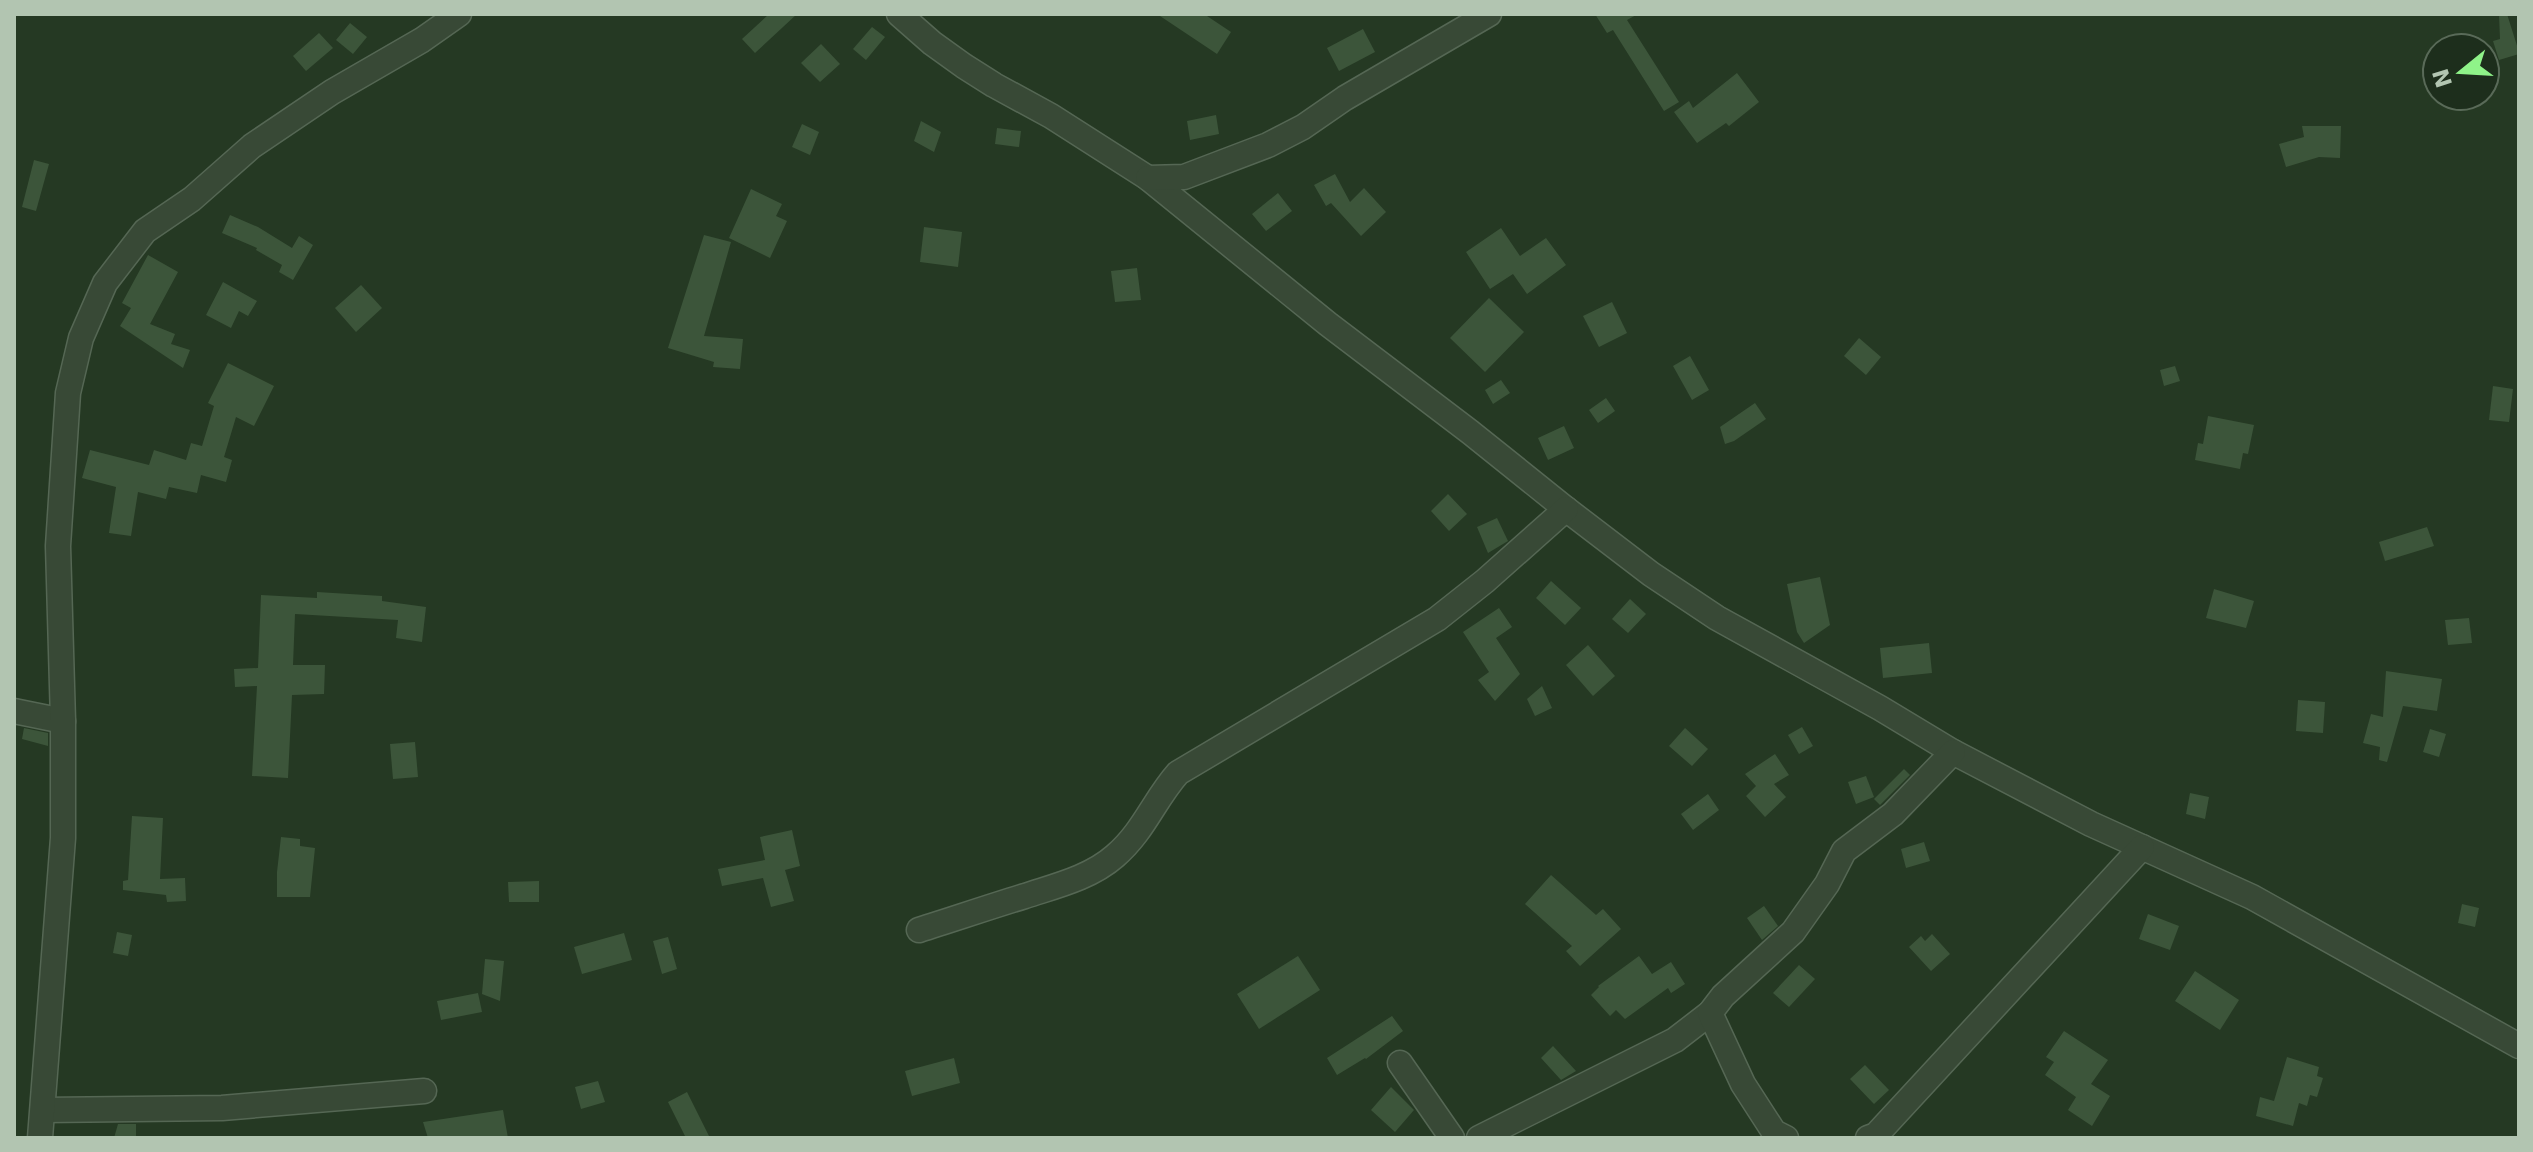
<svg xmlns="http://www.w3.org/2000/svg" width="2533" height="1152" viewBox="0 0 2533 1152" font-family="'DejaVu Sans',sans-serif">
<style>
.building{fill:#3c553a}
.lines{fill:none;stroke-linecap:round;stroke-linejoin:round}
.street-casing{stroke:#556754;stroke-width:27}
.street{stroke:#384936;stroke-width:24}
</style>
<rect width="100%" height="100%" fill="#253923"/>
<g class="building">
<polygon points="769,14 797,14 755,53 742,39"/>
<polygon points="1157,14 1204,14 1231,32 1217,54"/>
<polygon points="1595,14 1638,14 1627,20 1679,102 1664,111 1613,30 1607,33"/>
<polygon points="2499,14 2507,14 2519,52 2519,54 2499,60 2493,41 2500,39"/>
<polygon points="350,23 367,37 353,54 336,40"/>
<polygon points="872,27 885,37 866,60 853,49"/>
<polygon points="1363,29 1375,52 1339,71 1327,48"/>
<polygon points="319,33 333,48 306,71 293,56"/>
<polygon points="821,44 840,64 820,82 801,63"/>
<polygon points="1737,73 1759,102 1729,126 1726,123 1697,143 1674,112 1689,101 1693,108"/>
<polygon points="1216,115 1219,134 1190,140 1187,121"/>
<polygon points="921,121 941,132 934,152 914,141"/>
<polygon points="802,124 819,132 810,155 792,147"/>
<polygon points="2302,126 2341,126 2340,158 2319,157 2286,167 2279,144 2304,137"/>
<polygon points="997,128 1021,131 1019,147 995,144"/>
<polygon points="34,160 49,164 36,211 22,207"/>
<polygon points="1335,174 1350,202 1364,188 1386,212 1361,236 1331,203 1326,206 1314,185"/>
<polygon points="751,189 782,204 776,216 787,221 770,258 729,238"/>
<polygon points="1278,193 1292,211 1266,231 1252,214"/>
<polygon points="230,215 258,227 292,248 299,236 313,245 293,280 279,272 282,265 256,250 257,248 222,233"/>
<polygon points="924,227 962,232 958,267 920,262"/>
<polygon points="1501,228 1520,256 1546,238 1566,265 1527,294 1513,274 1490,289 1466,252"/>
<polygon points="704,235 731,242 704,336 743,339 740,369 713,367 714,362 668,348"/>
<polygon points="148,255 178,272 150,324 175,334 171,344 190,350 183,368 120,326 131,308 122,303"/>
<polygon points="1137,268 1141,300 1115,302 1111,271"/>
<polygon points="223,282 257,301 248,316 239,311 231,328 206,315"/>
<polygon points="361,285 382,308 356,332 335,308"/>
<polygon points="1489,298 1524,332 1485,372 1450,338"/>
<polygon points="1612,302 1627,333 1599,347 1583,316"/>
<polygon points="1859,338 1881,357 1866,375 1844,356"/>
<polygon points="1690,356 1709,390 1692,400 1673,366"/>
<polygon points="228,363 274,386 254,426 236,417 224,457 232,460 226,482 201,475 197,493 169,487 166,499 138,492 131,536 109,533 116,487 82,478 90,450 149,465 154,450 186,460 191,443 202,446 214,406 208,403"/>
<polygon points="2175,366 2180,381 2164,386 2160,370"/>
<polygon points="1501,380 1510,393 1493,404 1485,390"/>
<polygon points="2493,386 2513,389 2509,422 2489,420"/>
<polygon points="1606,398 1615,411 1598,423 1589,410"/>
<polygon points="1755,403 1766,419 1734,441 1725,444 1720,427"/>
<polygon points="2208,416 2254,425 2248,454 2243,453 2240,469 2195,460 2198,443 2203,444"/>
<polygon points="1564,426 1574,448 1548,460 1538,438"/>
<polygon points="1448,494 1467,514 1449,531 1431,511"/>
<polygon points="1497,518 1508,541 1488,553 1477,527"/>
<polygon points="2427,527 2434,546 2385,561 2379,542"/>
<polygon points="1820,577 1830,625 1804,643 1797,632 1787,584"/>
<polygon points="1551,581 1581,608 1565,625 1536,598"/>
<polygon points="2214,589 2254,601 2246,628 2206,618"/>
<polygon points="317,592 382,596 382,601 426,607 422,642 396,638 398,620 295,614 293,665 325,665 324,694 292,695 288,778 252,776 257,686 235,687 234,669 258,668 261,595 317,598"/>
<polygon points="1630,599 1646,614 1628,633 1612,619"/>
<polygon points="1499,608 1512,627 1496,638 1520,674 1495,701 1478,680 1489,672 1463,632"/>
<polygon points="2469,618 2472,643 2448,645 2445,620"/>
<polygon points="1929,643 1932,673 1883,678 1880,648"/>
<polygon points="1588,645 1615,676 1593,696 1566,665"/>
<polygon points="2386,671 2442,679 2437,711 2403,706 2387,762 2379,760 2380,747 2363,743 2371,714 2383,717"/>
<polygon points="1542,686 1552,708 1535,716 1527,699"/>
<polygon points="2298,700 2325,702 2323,733 2296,731"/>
<polygon points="1802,727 1813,746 1799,754 1788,735"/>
<polygon points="24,728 48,733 48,746 22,739"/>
<polygon points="1685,728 1708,749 1692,766 1669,746"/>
<polygon points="2430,729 2446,734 2439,757 2423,752"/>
<polygon points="415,742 418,777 393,779 390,744"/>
<polygon points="1775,754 1789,775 1774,784 1786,797 1765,817 1746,796 1756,786 1745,774"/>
<polygon points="1904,769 1910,775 1880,805 1874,799"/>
<polygon points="1866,776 1874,797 1856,804 1848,782"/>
<polygon points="2190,793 2209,797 2205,819 2186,814"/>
<polygon points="1708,794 1719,810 1693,830 1681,814"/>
<polygon points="132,816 163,818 160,879 185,878 186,901 167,902 166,895 123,890 123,881 128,880"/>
<polygon points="792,830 800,866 785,870 794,901 771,907 763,878 722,886 718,869 765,860 760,837"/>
<polygon points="281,837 300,839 300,846 315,848 310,897 277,897 277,872"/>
<polygon points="1924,842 1930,861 1906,868 1901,849"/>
<polygon points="1551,875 1596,915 1603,909 1621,929 1580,966 1566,951 1572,946 1525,904"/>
<polygon points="539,881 539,902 509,902 508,882"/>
<polygon points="2462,904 2479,908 2475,927 2458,923"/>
<polygon points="1764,906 1778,926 1762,940 1747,918"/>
<polygon points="2148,914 2179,926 2170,950 2139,939"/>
<polygon points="117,932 132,935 128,956 113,953"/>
<polygon points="624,933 632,960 582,974 574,947"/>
<polygon points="1932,934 1950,954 1931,971 1909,947 1921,936 1925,941"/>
<polygon points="668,937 677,969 662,974 653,941"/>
<polygon points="1298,956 1320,990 1259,1029 1237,994"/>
<polygon points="1639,956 1652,974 1671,962 1685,984 1671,993 1668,988 1625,1019 1616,1010 1610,1016 1591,995 1599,987 1598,986"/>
<polygon points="485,959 504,961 500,1001 482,994"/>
<polygon points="1799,965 1815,979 1789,1007 1773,993"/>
<polygon points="2195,971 2239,1000 2220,1030 2175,1001"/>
<polygon points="478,993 482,1012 441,1020 437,1001"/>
<polygon points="1392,1016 1403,1031 1366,1059 1365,1058 1337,1075 1327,1058"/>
<polygon points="2064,1031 2108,1060 2091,1084 2110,1096 2092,1126 2068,1110 2076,1097 2045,1075 2054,1062 2046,1057"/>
<polygon points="1553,1046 1576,1071 1561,1080 1541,1058"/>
<polygon points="2287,1057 2319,1067 2317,1076 2323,1078 2317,1097 2310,1095 2307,1106 2299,1103 2293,1126 2256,1116 2260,1097 2274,1101"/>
<polygon points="954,1058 960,1083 912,1096 905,1071"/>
<polygon points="1865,1065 1889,1090 1874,1104 1850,1079"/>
<polygon points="598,1081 605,1102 581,1109 575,1087"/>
<polygon points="1391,1087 1414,1110 1395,1132 1371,1110"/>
<polygon points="687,1092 710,1138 686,1138 668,1102"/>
<polygon points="503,1110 508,1138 428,1138 423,1122"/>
<polygon points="118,1124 136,1124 136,1138 114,1138"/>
</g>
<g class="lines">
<defs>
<g id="street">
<polyline points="899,14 932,43 964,66 994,85 1051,116 1148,178 1328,324 1470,432 1566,509 1651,574 1717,618 1880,708 1953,752 2091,824 2252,897 2519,1046"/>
<polyline points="1148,178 1184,177 1268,145 1303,127 1345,98 1489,14"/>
<polyline points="14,711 63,721"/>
<path d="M919 930C954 919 989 907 1025 896 1055 886 1090 878 1115 856 1144 831 1154 800 1178 773L1437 619 1485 581 1566 509"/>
<polyline points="1400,1063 1452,1138"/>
<polyline points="44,1110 222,1108 424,1091"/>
<polyline points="40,1138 63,838 63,721 58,546 68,393 81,338 105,283 145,231 192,199 252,146 332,92 422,40 459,14"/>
<polyline points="1479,1138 1675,1040 1710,1013"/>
<polyline points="1786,1138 1774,1132 1743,1084 1710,1013 1723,996 1793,932 1827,884 1844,851 1893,814 1953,752"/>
<polyline points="1868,1138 1876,1135 2142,847"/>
</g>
</defs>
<use href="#street" class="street-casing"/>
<use href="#street" class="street"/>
</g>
<rect width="2533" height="1152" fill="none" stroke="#b2c5b1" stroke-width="32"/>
<g transform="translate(2461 72) rotate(252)"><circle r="38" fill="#1d2e1c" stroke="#596a58" stroke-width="2"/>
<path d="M0-6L14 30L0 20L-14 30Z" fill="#8ff389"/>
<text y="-12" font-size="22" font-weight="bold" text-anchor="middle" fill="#b2c5b1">N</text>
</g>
</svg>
